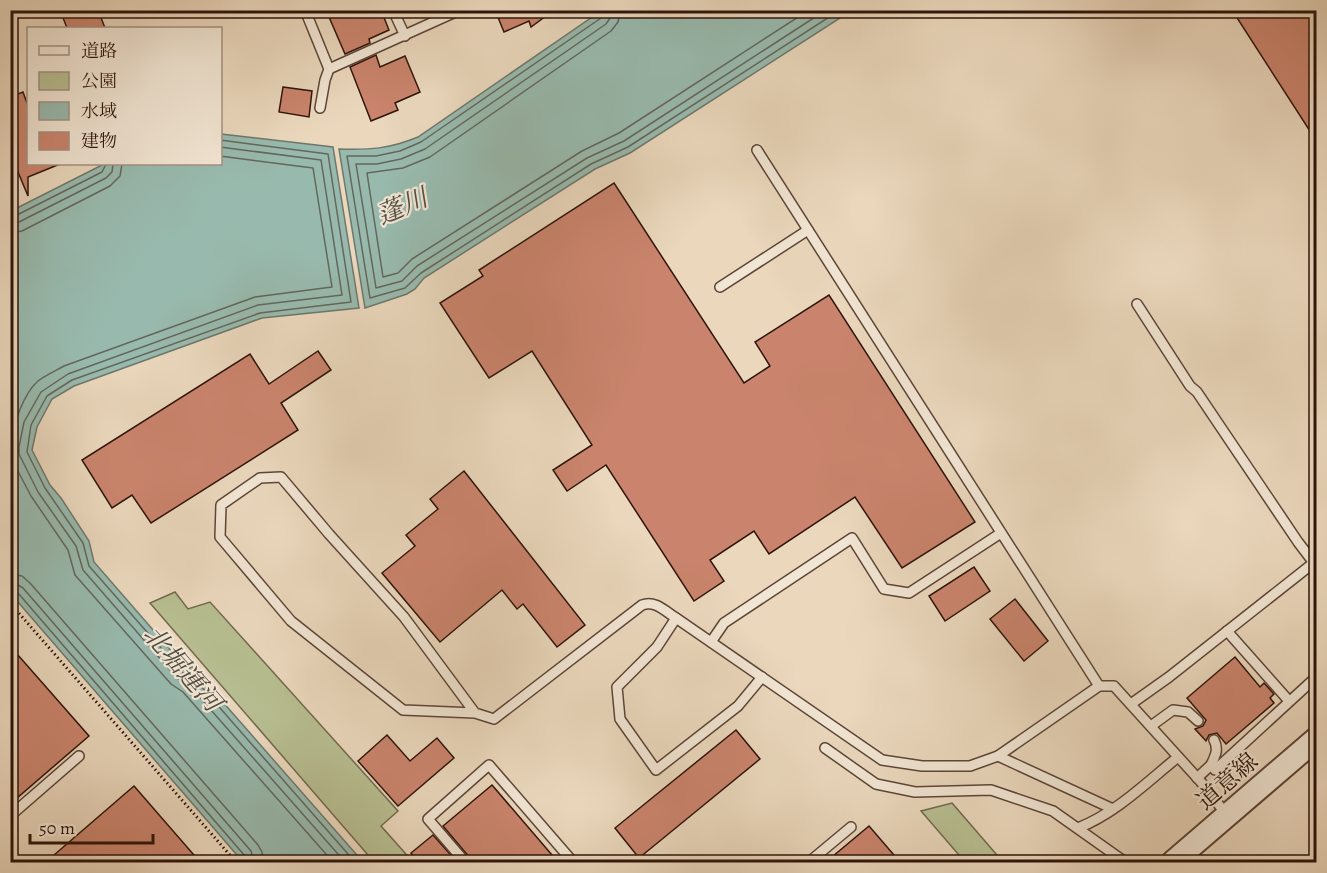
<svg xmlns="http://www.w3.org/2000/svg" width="1327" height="873" viewBox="0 0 1327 873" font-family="Alegreya,'Noto Serif JP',serif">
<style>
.green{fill:#b7be91;stroke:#72694e;stroke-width:1.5}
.water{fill:#98baae;stroke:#6e786d;stroke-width:1.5}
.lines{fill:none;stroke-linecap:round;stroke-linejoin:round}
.shore{stroke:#63675c;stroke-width:1.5}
.building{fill:#ca846d;stroke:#2e140b;stroke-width:1.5}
.service-casing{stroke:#5d4537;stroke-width:12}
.tertiary-casing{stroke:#5d4537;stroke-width:26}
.path{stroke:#2e140b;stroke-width:3;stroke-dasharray:1.5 3;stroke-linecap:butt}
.service{stroke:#f1e5d3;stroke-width:9}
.tertiary{stroke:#f1e5d3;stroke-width:22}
.labels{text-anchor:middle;stroke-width:4.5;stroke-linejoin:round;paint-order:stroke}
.street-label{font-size:24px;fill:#2e140b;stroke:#f1e5d3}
.water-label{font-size:26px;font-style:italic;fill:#534e44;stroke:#f1e5d3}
</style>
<rect width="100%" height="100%" fill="#ead7bc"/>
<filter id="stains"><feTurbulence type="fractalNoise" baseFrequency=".00333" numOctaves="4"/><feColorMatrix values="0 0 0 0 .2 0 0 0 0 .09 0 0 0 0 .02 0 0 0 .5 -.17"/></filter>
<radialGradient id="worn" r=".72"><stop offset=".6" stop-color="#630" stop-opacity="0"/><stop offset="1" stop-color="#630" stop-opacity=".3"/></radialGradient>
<g class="green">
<polygon points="175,592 188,609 210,602 398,811 381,826 413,862 374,862 150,603"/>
<polygon points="952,803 1003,862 965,862 921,811"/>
</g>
<g class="water">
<path d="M601 11H851L630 153 595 169 424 278 415 289 407 294 365 308 339 149C370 150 389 149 418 137Z"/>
<polygon points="221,134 333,147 359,308 262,318 74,386 52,399 37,427 32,450 50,485 61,498 89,541 94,562 187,669 192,667 363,862 243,862 11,594 11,211 104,164 220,164"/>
</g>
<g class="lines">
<g class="shore">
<polyline points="604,10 601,18 421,142 400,151 376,156 347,156 370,298 405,288 421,273 591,164 628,147 840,10"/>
<polyline points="611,10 610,18 606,24 425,149 401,159 377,164 356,164 376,288 402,281 417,266 587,158 624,141 826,10"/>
<polyline points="621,10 618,22 611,31 430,157 403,168 367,173 383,277 398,273 412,259 582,151 619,133 809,10"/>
<polyline points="220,140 328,154 351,302 260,313 72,380 47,396 31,425 27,452 45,488 83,543 89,566 183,673 192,676 355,862"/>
<polyline points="220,147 321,160 342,295 258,305 68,374 41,392 24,422 19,447 19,454 38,492 76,546 83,570 177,678 188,684 345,862"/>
<polyline points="10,216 15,216 102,172 106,164"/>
<polyline points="10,224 19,222 106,178 112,172 113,164"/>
<polyline points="10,233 22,231 110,186 120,176 122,164"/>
<path d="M10 443C14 424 23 394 38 381 46 375 55 371 64 366L255 297 332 287 313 168 220 156"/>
<polyline points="10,456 31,496 68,550 75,575 171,684 183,692 333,862"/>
<polyline points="10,574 22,576 30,583 258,845 262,852 263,862"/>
<polyline points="10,583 18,585 23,588 251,851 254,862"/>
<polyline points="10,591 18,593 245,856 247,862"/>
</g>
</g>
<g class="building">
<polygon points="60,10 98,10 105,28 67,28"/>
<polygon points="326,10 381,10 389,30 369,39 370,43 345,54"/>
<polygon points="495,10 554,10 531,27 529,21 504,32"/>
<polygon points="1232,10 1317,10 1317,142"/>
<polygon points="376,55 380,67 405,56 420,92 395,103 398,110 371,121 350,67"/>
<polygon points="283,87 312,91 309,117 279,112"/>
<polygon points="23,92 28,106 28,164 60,164 28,177 28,196 10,153 10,97"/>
<polygon points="614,183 744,383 770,366 755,342 829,295 975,522 902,568 855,497 769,554 754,531 710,560 724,581 694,601 606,465 567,491 553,470 592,445 532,351 489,378 440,303 483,276 479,270"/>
<polygon points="318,351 331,370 281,403 298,430 151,523 132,495 112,508 82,460 250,354 269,384"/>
<polygon points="464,471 585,625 557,647 523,604 517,609 502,590 440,642 382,573 415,546 406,535 438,509 430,499"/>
<polygon points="974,567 990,591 945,621 929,596"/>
<polygon points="1015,599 1048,641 1024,661 990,619"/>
<polygon points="10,646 89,736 10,804"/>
<polygon points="1235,657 1260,687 1264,683 1274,694 1270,698 1274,703 1226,744 1217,733 1209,735 1206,741 1195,729 1203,726 1206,720 1187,698"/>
<polygon points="736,730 760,759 639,858 615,828"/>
<polygon points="387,735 410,761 437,738 454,758 398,806 358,761"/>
<polygon points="492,785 558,862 472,862 470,858 443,826"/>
<polygon points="134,786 200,862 46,862"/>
<polygon points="869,826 900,862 826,862"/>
<polygon points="433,835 457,862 419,862 411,853"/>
</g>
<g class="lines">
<defs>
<g id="service">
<polyline points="305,10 329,69 325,80 320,108"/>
<polyline points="393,10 405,36"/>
<polyline points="329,69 460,10"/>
<polyline points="757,150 1099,686"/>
<polyline points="720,287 808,230"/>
<polyline points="1137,304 1190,386 1197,392 1298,542 1314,563"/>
<polyline points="676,618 657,647 617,687 620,719 656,770 738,706 762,677"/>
<polyline points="1227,631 1289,701"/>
<polyline points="711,642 724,623 852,538 884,589 909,593 1001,533"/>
<polyline points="1131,704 1169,677 1316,561"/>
<path d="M475 713 403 710 291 621 220 537 221 505 260 478 281 477 329 534 404 617 475 713 494 719 642 605C655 600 665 611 676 618L882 760 922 766H970L998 756 1099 686H1114L1201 782 1226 814"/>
<polyline points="1151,726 1173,710 1188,712 1198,721"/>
<polyline points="825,748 876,784 915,792 991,790 1053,811 1125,862"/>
<polyline points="998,756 1113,809"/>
<path d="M1211 765C1215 756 1219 750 1214 740"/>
<polyline points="1197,778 1211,765 1215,770 1313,680"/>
<polyline points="10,816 79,756"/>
<path d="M1078 828C1116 813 1147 782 1178 757"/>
<polyline points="465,862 428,819 489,765 573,862"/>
<polyline points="809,862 851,827"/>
</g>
<polyline id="tertiary" points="1173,862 1316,739"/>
</defs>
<use href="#service" class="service-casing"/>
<use href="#tertiary" class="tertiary-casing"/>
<polyline class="path" points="10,603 236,862"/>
<use href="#service" class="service"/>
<use href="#tertiary" class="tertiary"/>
</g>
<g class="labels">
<g class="street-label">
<text transform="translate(1227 781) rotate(-41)" y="8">道意線</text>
</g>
<g class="water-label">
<text transform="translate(402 206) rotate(-23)" y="9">蓬川</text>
<text transform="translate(183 668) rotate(49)" y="9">北堀運河</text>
</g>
</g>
<rect width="1327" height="873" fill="none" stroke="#ead7bc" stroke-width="36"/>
<rect x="12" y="12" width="1303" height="849" fill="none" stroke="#2e140b" stroke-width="3"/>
<rect x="18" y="18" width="1291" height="837" fill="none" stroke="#2e140b" stroke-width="1.5"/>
<rect x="27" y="27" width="195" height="138" fill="#f1e5d3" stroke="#a39183" stroke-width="1.5"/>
<rect x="39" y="46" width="30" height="9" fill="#f1e5d3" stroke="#a39183" stroke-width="1.5"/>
<text x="81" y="57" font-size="18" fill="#2e140b">道路</text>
<rect x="39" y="72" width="30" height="18" fill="#b7be91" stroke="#a39183" stroke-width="1.5"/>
<text x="81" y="87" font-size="18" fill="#2e140b">公園</text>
<rect x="39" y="102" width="30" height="18" fill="#98baae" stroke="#a39183" stroke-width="1.5"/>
<text x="81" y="117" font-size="18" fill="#2e140b">水域</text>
<rect x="39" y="132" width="30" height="18" fill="#ca846d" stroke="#a39183" stroke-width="1.5"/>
<text x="81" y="147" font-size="18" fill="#2e140b">建物</text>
<path d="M30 834v9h123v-9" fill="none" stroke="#2e140b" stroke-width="3"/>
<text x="39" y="834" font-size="18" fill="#2e140b" stroke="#f1e5d3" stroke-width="4.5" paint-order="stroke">50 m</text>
<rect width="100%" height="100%" filter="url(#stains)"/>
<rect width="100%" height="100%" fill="url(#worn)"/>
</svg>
